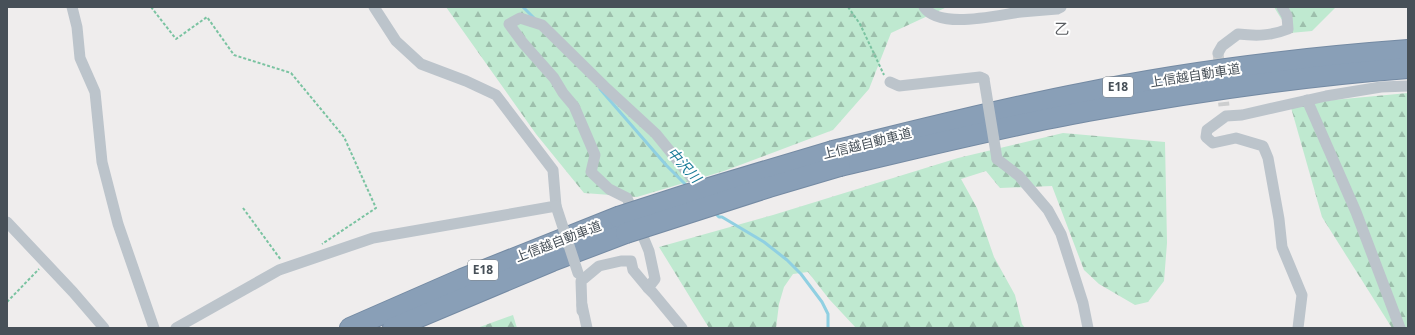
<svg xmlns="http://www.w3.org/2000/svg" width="1415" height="335" viewBox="0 0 1415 335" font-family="'Open Sans','Noto Sans JP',sans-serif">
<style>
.forest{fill:url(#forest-firs)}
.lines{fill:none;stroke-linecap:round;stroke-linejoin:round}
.stream{stroke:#90d0e2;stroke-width:3}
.minor-tunnel{stroke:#cdcecf;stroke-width:11;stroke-dasharray:11 5.5;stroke-linecap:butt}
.motorway-casing{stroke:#748aa3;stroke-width:22}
.path{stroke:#7ac3a1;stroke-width:2;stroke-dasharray:3 2;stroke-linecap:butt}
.minor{stroke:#bcc4cb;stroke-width:11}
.motorway{stroke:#899fb7;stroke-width:20}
.motorway-bridge-casing{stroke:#748aa3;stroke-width:22;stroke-linecap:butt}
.minor-bridge{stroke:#bcc4cb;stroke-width:11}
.motorway-bridge{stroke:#899fb7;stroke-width:20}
.labels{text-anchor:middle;stroke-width:4;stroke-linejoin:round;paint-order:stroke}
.shield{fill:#fff;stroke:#7e848a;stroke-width:1}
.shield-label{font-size:12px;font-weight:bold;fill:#475058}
.street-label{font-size:13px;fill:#475058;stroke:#fff}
.water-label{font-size:14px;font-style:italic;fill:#1a7c98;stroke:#fff}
.quarter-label{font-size:15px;fill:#5a5d61;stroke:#fff}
</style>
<defs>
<pattern id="forest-firs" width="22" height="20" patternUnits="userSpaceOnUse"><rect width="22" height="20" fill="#bfe9d0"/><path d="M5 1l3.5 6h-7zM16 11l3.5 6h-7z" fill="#9dbfac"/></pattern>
</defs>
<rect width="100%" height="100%" fill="#efeded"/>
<g class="forest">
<polygon points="446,7 947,7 891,33 869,89 833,130 724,171 637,197 584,193 536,134"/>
<polygon points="1274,7 1336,7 1312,31 1290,33"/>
<polygon points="1408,93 1408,328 1392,328 1322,217 1290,104"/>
<polygon points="1063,133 1165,142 1167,243 1164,281 1148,302 1135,305 1099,284 1084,270 1052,186 1000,188 986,171 961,179 977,208 994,257 1015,295 1022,324 1025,328 856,328 829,299 808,272 793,274 784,287 779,304 776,328 709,328 659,247 773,215 958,158"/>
<polygon points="513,315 517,328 477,328"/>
</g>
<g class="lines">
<g class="stream">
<polyline points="523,7 535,19"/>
<polyline points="600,89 666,165 688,187"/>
<polyline points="714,212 719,217 722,217 764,242 787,260 801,274 822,302 828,314 828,328"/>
</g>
<polyline class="minor-tunnel" points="1218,53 1224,106"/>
<defs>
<g id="motorway">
<path d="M833 151C916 131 1000 109 1084 93 1190 71 1300 58 1408 50"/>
<path d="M840 166C922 147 1005 126 1088 111 1193 92 1302 76 1408 68"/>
<polyline points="350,328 462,279 618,217"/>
<polyline points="393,328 552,261 626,233"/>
</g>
</defs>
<use href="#motorway" class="motorway-casing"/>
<g class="path">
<polyline points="151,7 176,39 207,17 234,55 291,73 344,137 376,208 322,244"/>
<polyline points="848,7 860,24 884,75"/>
<polyline points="243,208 281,260"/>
<polyline points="7,302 39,269"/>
</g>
<g class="minor">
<polyline points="72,7 77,27 80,58 95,92 102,162 118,224 154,328"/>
<path d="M924 7C940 30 997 15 1021 12 1033 11 1045 10 1057 9L1061 7"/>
<path d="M1218 53 1222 46 1238 34C1256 36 1271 36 1288 29L1287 16 1282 7"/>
<polyline points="890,82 899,86 980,77 984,79"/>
<polyline points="1307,100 1356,212 1400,328"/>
<polyline points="997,159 1019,176 1048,210 1061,234 1083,303 1088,328"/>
<polyline points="7,222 73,292 104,328"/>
<polyline points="582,305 587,328"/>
<polyline points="582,311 581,281 599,266 621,261 631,261 633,270 648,288"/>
<polyline points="176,328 279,270 373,238 556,206 553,170 496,95 466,81 421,64 396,41 374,7"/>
<polyline points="682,328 653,293 648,288 655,279 649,251 627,198 609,189 591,172 595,155 574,106 563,93 554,78 523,43 509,24 520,18 542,25 604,86 656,134 691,177"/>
<polyline points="1298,328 1302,295 1282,247 1279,219 1268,158 1263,146 1236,138 1213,143 1206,137 1207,130 1226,116 1242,115 1326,96 1381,87 1408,86"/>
</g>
<use href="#motorway" class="motorway"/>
<defs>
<g id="motorway-bridge">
<polyline points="618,217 689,194 833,151"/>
<polyline points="626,233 769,187 840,166"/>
</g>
</defs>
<use href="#motorway-bridge" class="motorway-bridge-casing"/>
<g class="minor-bridge">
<polyline points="984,79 997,159"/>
<polyline points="556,206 578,273"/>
</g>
<use href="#motorway-bridge" class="motorway-bridge"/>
</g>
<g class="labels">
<g class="shield">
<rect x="1103" y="77" width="30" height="20" rx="3"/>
<rect x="468" y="260" width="30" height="20" rx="3"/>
</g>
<g class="shield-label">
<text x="1118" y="91">E18</text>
<text x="483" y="274">E18</text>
</g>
<g class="street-label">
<text transform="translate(1195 75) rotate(-9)" y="5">上信越自動車道</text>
<text transform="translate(867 143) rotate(-14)" y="5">上信越自動車道</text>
<text transform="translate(558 241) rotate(-21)" y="5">上信越自動車道</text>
</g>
<g class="water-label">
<text transform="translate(684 165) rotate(48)" y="5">中沢川</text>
</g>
<g class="quarter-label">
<text x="1062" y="34">乙</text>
</g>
</g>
<rect width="1415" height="335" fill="none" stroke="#475058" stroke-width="16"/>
</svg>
